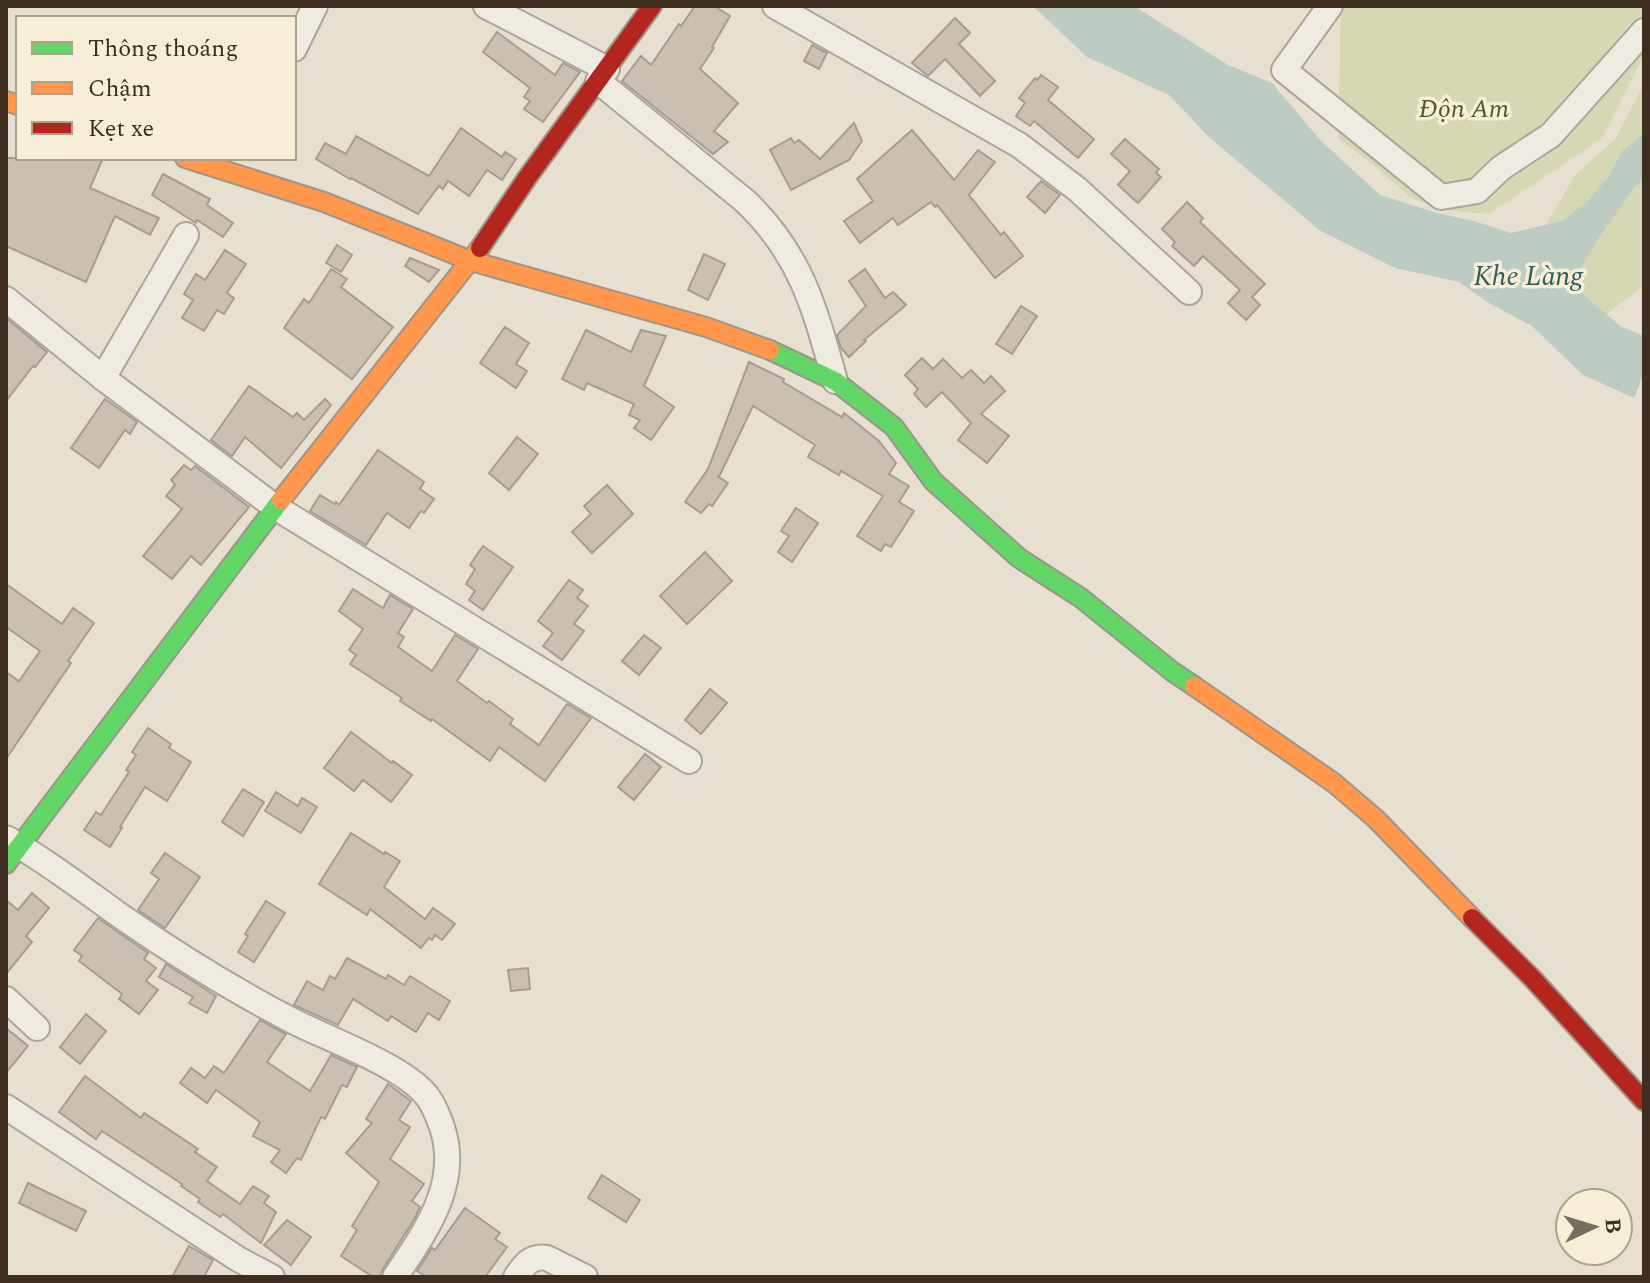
<svg xmlns="http://www.w3.org/2000/svg" width="1650" height="1283" viewBox="0 0 1650 1283" font-family="Spectral,serif">
<style>
.green{fill:#d6d7b3}
.water{fill:#bcccc2}
.building{fill:#cbbfb2;stroke:#a89c90;stroke-width:2}
.lines{fill:none;stroke-linecap:round;stroke-linejoin:round}
.street-casing{stroke:#ada599;stroke-width:28}
.fast-casing{stroke:#9c958a;stroke-width:22}
.slow-casing{stroke:#9c958a;stroke-width:22}
.jam-casing{stroke:#9c958a;stroke-width:22}
.street{stroke:#efebe3;stroke-width:24}
.fast{stroke:#63d668;stroke-width:18}
.slow{stroke:#ff974d;stroke-width:18}
.jam{stroke:#b3261e;stroke-width:18}
.labels{text-anchor:middle;stroke-width:7;stroke-linejoin:round;paint-order:stroke}
.park-label{font-size:26px;font-style:italic;fill:#4d5a26;stroke:#f7eed8}
.water-label{font-size:28px;font-style:italic;fill:#2f5d5a;stroke:#f7eed8}
</style>
<rect width="100%" height="100%" fill="#e7e0d1"/>
<g class="green">
<polygon points="1341,6 1644,6 1644,55 1603,138 1489,214 1443,210 1411,198 1377,168 1338,138"/>
<polygon points="1644,84 1644,285 1585,331 1455,262 1546,225 1575,175 1615,139"/>
</g>
<polygon class="water" points="1033,6 1134,6 1228,65 1272,83 1321,141 1380,195 1437,213 1474,221 1511,233 1562,221 1587,202 1609,176 1622,151 1644,133 1644,179 1635,186 1598,239 1571,284 1620,326 1644,336 1644,373 1634,398 1583,375 1532,326 1489,303 1459,282 1395,268 1319,230 1209,137 1169,95 1087,57"/>
<g class="building">
<polygon points="695,6 714,6 730,16 712,47 714,48 700,69 738,103 714,131 728,142 713,154 622,81 641,56 651,65 679,24 681,26"/>
<polygon points="955,18 970,33 959,44 995,81 980,96 945,59 928,76 912,63"/>
<polygon points="497,32 555,75 563,63 580,72 543,122 524,109 530,101 524,97 530,88 483,52"/>
<polygon points="812,45 827,53 819,69 804,61"/>
<polygon points="1041,75 1058,87 1048,100 1094,139 1078,158 1034,121 1030,126 1016,116 1025,103 1019,98 1035,78 1037,80"/>
<polygon points="854,123 862,141 849,160 791,190 770,150 791,138 794,143 799,140 820,159"/>
<polygon points="461,128 502,157 505,152 516,159 502,180 487,170 469,196 448,181 443,189 439,186 418,214 351,178 350,179 316,159 325,143 346,154 356,136 429,176"/>
<polygon points="912,130 954,180 978,150 995,162 969,195 1001,235 1004,232 1023,256 995,278 937,205 935,207 931,202 898,225 893,218 860,243 844,221 873,201 857,179"/>
<polygon points="1125,139 1159,169 1156,173 1161,177 1138,203 1118,185 1130,171 1111,154"/>
<polygon points="6,158 103,158 90,188 159,218 150,235 115,216 86,282 6,246"/>
<polygon points="163,174 210,199 207,205 233,223 223,237 197,220 196,223 152,195"/>
<polygon points="1041,181 1060,195 1045,213 1027,197"/>
<polygon points="1187,202 1203,218 1200,222 1265,284 1252,297 1260,305 1246,320 1228,303 1240,290 1203,256 1194,266 1172,246 1175,242 1162,229"/>
<polygon points="337,245 352,255 341,272 326,263"/>
<polygon points="225,250 246,264 227,293 234,298 224,314 217,310 204,331 182,318 193,300 184,294 196,274 205,280"/>
<polygon points="704,254 725,264 708,300 688,290"/>
<polygon points="410,258 439,270 429,282 405,266"/>
<polygon points="331,269 347,279 341,287 393,327 352,379 284,328 304,299 309,303"/>
<polygon points="865,269 885,298 893,292 906,305 864,340 866,341 849,357 841,348 837,335 866,306 849,281"/>
<polygon points="1021,306 1037,316 1012,354 996,344"/>
<polygon points="6,318 47,352 35,367 33,366 6,401"/>
<polygon points="505,327 529,343 516,364 527,371 516,388 480,363"/>
<polygon points="586,330 631,352 641,330 666,336 644,386 674,407 651,440 634,428 640,420 629,415 634,404 587,383 584,390 562,379"/>
<polygon points="922,358 933,369 943,359 962,378 971,370 984,383 991,376 1005,391 981,414 1009,436 987,463 958,440 971,423 942,392 926,407 914,394 918,389 905,375"/>
<polygon points="749,362 784,379 783,382 842,417 844,413 879,441 896,463 889,474 909,486 899,502 914,511 891,547 885,544 881,551 857,536 883,496 841,471 839,475 808,457 815,445 753,406 719,477 717,476 728,483 712,506 709,504 701,513 685,502 708,469"/>
<polygon points="249,386 293,417 297,413 304,420 325,399 331,405 281,468 245,437 232,456 211,440"/>
<polygon points="105,399 137,422 130,434 125,430 99,468 71,448"/>
<polygon points="517,437 538,454 509,490 489,473"/>
<polygon points="378,450 424,482 420,489 434,499 424,513 421,511 409,528 387,513 366,545 310,511 320,495 335,504 336,502 339,505"/>
<polygon points="184,465 191,470 195,466 249,507 201,565 191,556 172,579 143,556 182,509 166,496 175,485 171,480"/>
<polygon points="607,485 633,514 592,553 572,532 591,514 584,506"/>
<polygon points="796,508 818,523 792,562 778,552 789,536 781,531"/>
<polygon points="483,546 513,567 483,610 469,600 475,591 466,584 475,569 470,565"/>
<polygon points="705,552 732,581 687,624 660,596"/>
<polygon points="569,580 583,590 577,598 588,606 574,624 584,631 562,660 543,646 553,633 538,621"/>
<polygon points="6,584 62,624 73,608 94,623 68,661 71,663 6,759 6,672 19,681 40,651 6,627"/>
<polygon points="353,589 383,608 390,595 413,609 398,633 404,637 398,647 432,671 455,635 478,649 457,681 487,703 489,701 513,719 510,724 539,745 567,704 591,718 545,781 499,747 490,761 432,719 431,721 400,701 402,698 350,664 356,655 349,650 363,629 339,611"/>
<polygon points="644,635 661,648 639,675 622,661"/>
<polygon points="710,689 727,703 701,734 685,720"/>
<polygon points="148,728 171,744 169,748 191,762 167,801 145,787 120,827 122,828 110,847 84,830 96,812 101,815 129,772 126,770 136,755 132,752"/>
<polygon points="351,732 392,763 393,761 412,775 391,802 363,780 354,791 324,768"/>
<polygon points="645,754 661,767 634,800 618,787"/>
<polygon points="243,789 264,802 243,836 222,822"/>
<polygon points="276,792 298,806 302,798 317,807 301,833 265,811"/>
<polygon points="351,833 384,854 385,852 400,861 384,887 425,919 433,908 455,924 442,940 435,935 432,940 429,938 421,948 370,909 367,915 319,884"/>
<polygon points="165,853 200,877 165,928 138,910 159,879 151,873"/>
<polygon points="32,893 49,908 26,936 32,942 6,974 6,900 18,910"/>
<polygon points="266,901 285,913 254,962 238,952 248,936 245,934"/>
<polygon points="98,918 148,953 144,959 156,968 146,981 158,990 139,1014 119,999 122,994 79,961 82,956 74,950"/>
<polygon points="347,958 386,979 388,975 404,985 410,976 450,1001 439,1020 428,1013 416,1032 391,1016 388,1021 353,999 338,1025 294,1005 307,981 323,990 330,976 335,979"/>
<polygon points="166,964 216,996 207,1013 189,1003 193,997 159,977"/>
<polygon points="528,968 530,989 511,991 508,970"/>
<polygon points="86,1014 106,1031 80,1064 60,1047"/>
<polygon points="260,1020 286,1034 267,1062 310,1091 331,1055 357,1067 347,1087 342,1085 325,1119 321,1117 301,1160 297,1158 286,1173 271,1162 280,1150 253,1136 260,1122 216,1090 207,1103 180,1083 191,1068 205,1078 214,1066 224,1073"/>
<polygon points="6,1028 28,1046 6,1073"/>
<polygon points="85,1076 141,1118 144,1113 198,1149 195,1152 217,1167 207,1181 240,1204 253,1186 269,1196 264,1203 276,1212 261,1243 223,1214 220,1217 198,1202 200,1199 181,1186 182,1184 102,1131 96,1139 59,1112"/>
<polygon points="388,1084 411,1101 399,1120 410,1127 390,1159 424,1184 412,1201 420,1207 415,1218 383,1269 380,1277 373,1277 341,1256 357,1230 352,1226 379,1182 346,1153 372,1123 366,1119"/>
<polygon points="602,1175 640,1200 626,1222 588,1198"/>
<polygon points="28,1183 86,1211 76,1231 19,1203"/>
<polygon points="465,1208 500,1233 495,1239 507,1247 485,1277 427,1277 417,1271 432,1248 435,1250"/>
<polygon points="287,1220 311,1237 291,1265 264,1245"/>
<polygon points="189,1246 213,1260 204,1277 172,1277"/>
</g>
<g class="lines">
<defs>
<g id="street">
<polyline points="486,6 607,69"/>
<polyline points="775,6 1019,145 1077,189 1189,292"/>
<polyline points="1330,6 1284,70 1441,197 1477,191 1501,168 1551,135 1644,31"/>
<polyline points="294,49 315,6"/>
<path d="M598 81 745 201C801 254 815 309 835 381"/>
<polyline points="6,299 103,378 275,507 689,761"/>
<polyline points="103,378 186,235"/>
<path d="M6 838C47 861 84 890 122 917 177 955 233 990 293 1021 328 1039 409 1068 429 1099 435 1107 438 1117 442 1127 461 1184 425 1232 395 1277"/>
<polyline points="6,999 37,1028"/>
<polyline points="6,1107 238,1259 272,1277"/>
<path d="M516 1277C524 1265 531 1255 547 1258L585 1277"/>
</g>
<g id="fast">
<polyline points="770,350 835,381 894,427 933,481 1019,558 1081,598 1173,672 1194,686"/>
<polyline points="6,864 281,500"/>
</g>
<g id="slow">
<polyline points="6,101 18,105"/>
<polyline points="185,158 324,202 471,261 706,327 770,350"/>
<polyline points="281,500 480,248"/>
<polyline points="1194,686 1334,783 1376,819 1472,918"/>
</g>
<g id="jam">
<polyline points="480,248 527,178 652,6"/>
<polyline points="1472,918 1532,978 1644,1101"/>
</g>
</defs>
<use href="#street" class="street-casing"/>
<use href="#fast" class="fast-casing"/>
<use href="#slow" class="slow-casing"/>
<use href="#jam" class="jam-casing"/>
<use href="#street" class="street"/>
<use href="#fast" class="fast"/>
<use href="#slow" class="slow"/>
<use href="#jam" class="jam"/>
</g>
<g class="labels">
<g class="park-label">
<text x="1464" y="117">Độn Am</text>
</g>
<g class="water-label">
<text x="1528" y="285">Khe Làng</text>
</g>
</g>
<rect width="1650" height="1283" fill="none" stroke="#3d2e20" stroke-width="16"/>
<rect x="16" y="16" width="280" height="144" fill="#f7eed8" stroke="#ada18e" stroke-width="2"/>
<rect x="32" y="42" width="40" height="12" fill="#63d668" stroke="#ada18e" stroke-width="2"/>
<text x="88" y="56" font-size="24" fill="#3d2e20">Thông thoáng</text>
<rect x="32" y="82" width="40" height="12" fill="#ff974d" stroke="#ada18e" stroke-width="2"/>
<text x="88" y="96" font-size="24" fill="#3d2e20">Chậm</text>
<rect x="32" y="122" width="40" height="12" fill="#b3261e" stroke="#ada18e" stroke-width="2"/>
<text x="88" y="136" font-size="24" fill="#3d2e20">Kẹt xe</text>
<g transform="translate(1594 1227) rotate(86)"><circle r="38" fill="#f7eed8" stroke="#ada18e" stroke-width="2"/>
<path d="M0-6L14 30L0 20L-14 30Z" fill="#786c5e"/>
<text y="-12" font-size="22" font-weight="bold" text-anchor="middle" fill="#3d2e20">B</text>
</g>
</svg>
